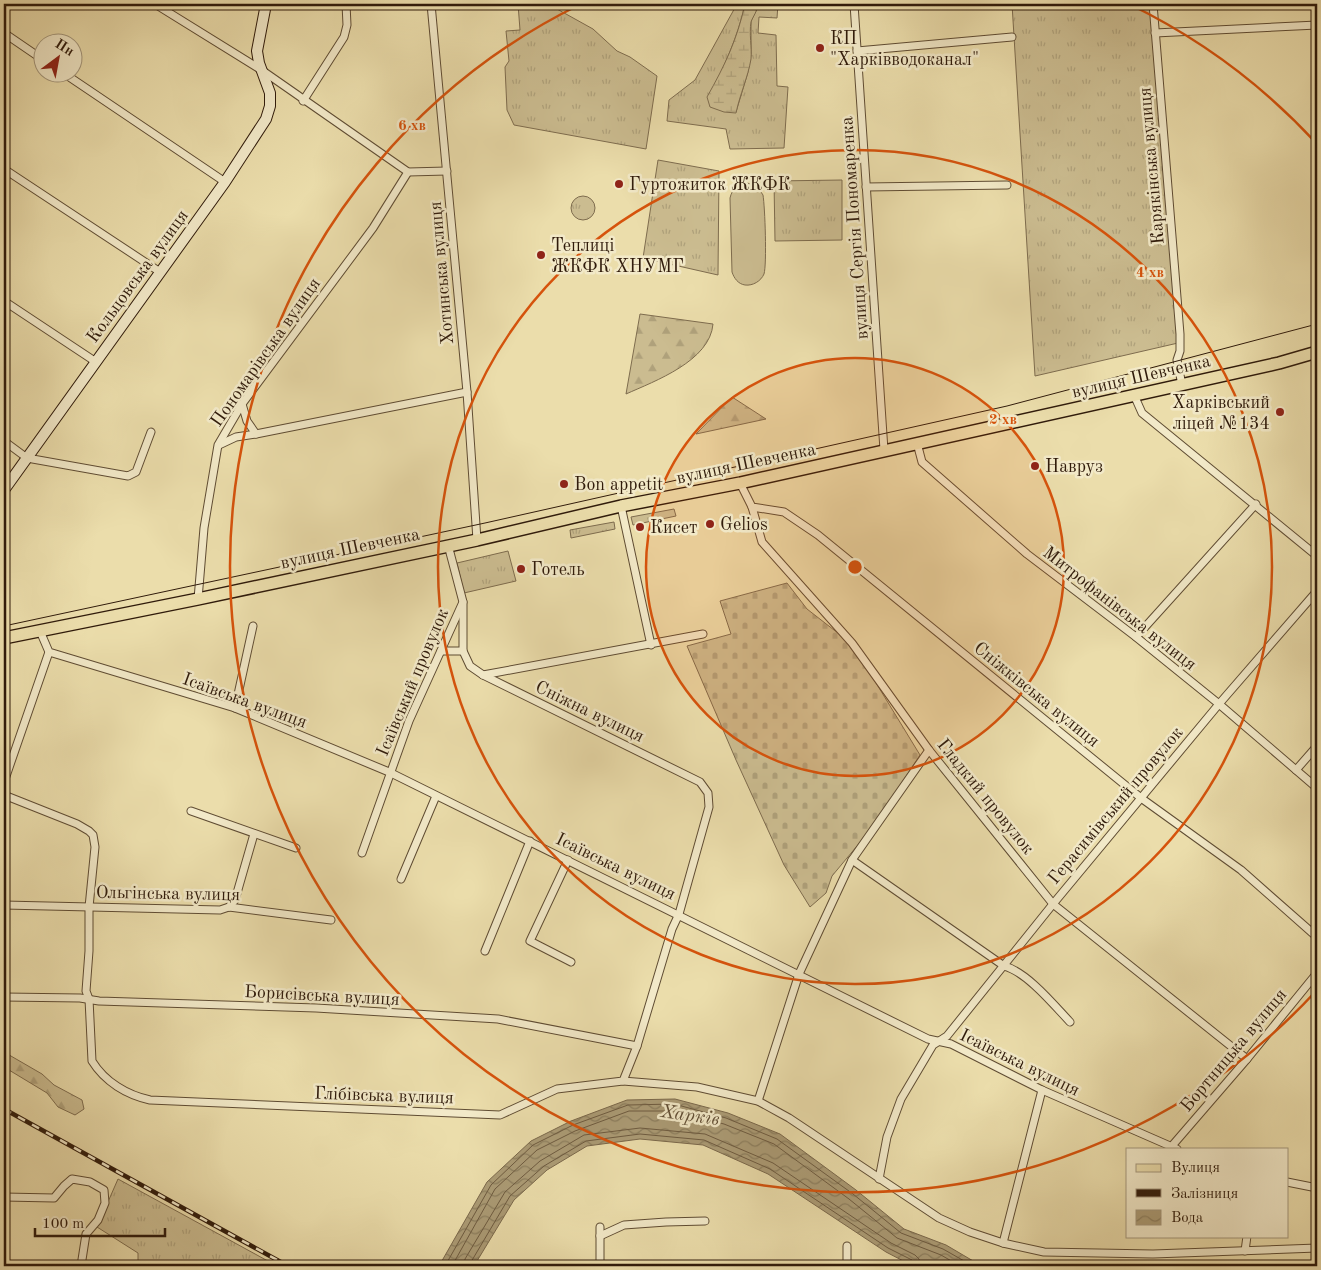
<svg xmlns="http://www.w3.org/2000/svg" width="1321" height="1270" viewBox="0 0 1321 1270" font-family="'Old Standard TT',serif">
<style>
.grass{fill:url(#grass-tufts);stroke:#7e6c4e}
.forest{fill:url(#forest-firs);stroke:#7e6c4e}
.wetland{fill:url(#wetland-marsh);stroke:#7e6c4e}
.cemetery{fill:url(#cemetery-stones);stroke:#7e6c4e}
.pitch{fill:#cbbc90;stroke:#7e6c4e}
.water{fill:url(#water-waves);stroke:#7a684b}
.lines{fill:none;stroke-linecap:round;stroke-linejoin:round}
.shore{stroke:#6e5b40;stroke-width:1}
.street-casing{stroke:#5f4c33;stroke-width:9}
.secondary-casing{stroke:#301b0b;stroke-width:12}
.primary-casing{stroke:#301b0b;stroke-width:14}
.street{stroke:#f2e9c8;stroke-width:7}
.secondary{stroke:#f2e9c8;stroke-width:10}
.primary{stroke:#ebddab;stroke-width:11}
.tram{stroke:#301b0b;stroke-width:1}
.rail-casing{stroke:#301b0b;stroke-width:4.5}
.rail{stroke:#f2e9c8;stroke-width:2.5;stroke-dasharray:8;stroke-linecap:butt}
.ring{fill:none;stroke:#d6530c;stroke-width:2.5}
.poi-dot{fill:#8f2418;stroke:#f2e9c8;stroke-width:2}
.labels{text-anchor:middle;stroke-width:5;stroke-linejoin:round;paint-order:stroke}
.poi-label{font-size:18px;fill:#301b0b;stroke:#f2e9c8;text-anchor:start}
.street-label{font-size:18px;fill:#301b0b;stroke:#f2e9c8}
.water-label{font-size:19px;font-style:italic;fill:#614e35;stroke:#f2e9c8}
.centre{fill:#d6530c;stroke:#f2e9c8;stroke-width:2.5}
.ring-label{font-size:15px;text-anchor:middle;font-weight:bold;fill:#d6530c;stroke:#f2e9c8;stroke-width:5;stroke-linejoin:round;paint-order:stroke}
</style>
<defs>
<pattern id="grass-tufts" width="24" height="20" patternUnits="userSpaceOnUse" patternTransform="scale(1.25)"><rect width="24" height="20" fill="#cbbc90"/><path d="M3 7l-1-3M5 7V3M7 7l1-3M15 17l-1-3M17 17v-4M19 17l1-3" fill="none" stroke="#afa17b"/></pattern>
<pattern id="forest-firs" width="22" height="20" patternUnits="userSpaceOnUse" patternTransform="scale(1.25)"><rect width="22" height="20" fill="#cbbc90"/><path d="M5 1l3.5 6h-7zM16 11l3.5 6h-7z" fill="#afa17b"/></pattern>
<pattern id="wetland-marsh" width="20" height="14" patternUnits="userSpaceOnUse" patternTransform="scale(1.25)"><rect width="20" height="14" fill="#cbbc90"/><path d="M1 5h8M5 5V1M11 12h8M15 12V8" fill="none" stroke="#afa17b"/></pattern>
<pattern id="cemetery-stones" width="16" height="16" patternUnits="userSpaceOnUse" patternTransform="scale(1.25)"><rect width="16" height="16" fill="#cbbc90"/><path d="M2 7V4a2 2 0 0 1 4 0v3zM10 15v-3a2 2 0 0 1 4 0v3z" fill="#afa17b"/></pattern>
<pattern id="water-waves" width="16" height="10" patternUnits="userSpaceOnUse" patternTransform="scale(1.25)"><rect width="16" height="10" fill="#ab9b75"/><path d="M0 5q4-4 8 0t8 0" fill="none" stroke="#8c7e5e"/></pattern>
</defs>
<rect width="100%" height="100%" fill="#ebddab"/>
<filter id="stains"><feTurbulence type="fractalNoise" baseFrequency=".004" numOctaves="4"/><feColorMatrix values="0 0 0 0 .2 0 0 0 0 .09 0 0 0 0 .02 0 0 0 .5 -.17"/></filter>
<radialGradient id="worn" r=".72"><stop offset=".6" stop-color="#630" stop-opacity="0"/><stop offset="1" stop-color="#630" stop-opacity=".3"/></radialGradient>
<g class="grass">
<polygon points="518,4 548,4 593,29 617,51 630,57 657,76 646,149 514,125 507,110 505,67 509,61 506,31 520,30"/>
<path d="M737 4H745C740 27 732 48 722 70L736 112 748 72 751 55V21L758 7 757 4H778L777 18 759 17 758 33 776 35 777 86 788 87 784 148 730 149 726 129 667 121 669 100 695 80Z"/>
<polygon points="1012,4 1150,4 1178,343 1035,376"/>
<polygon points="658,160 719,171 718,275 643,258"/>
<polygon points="842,180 842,240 775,241 774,181"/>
<circle cx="583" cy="208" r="12"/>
<polygon points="674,509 676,516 633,525 631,517"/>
<polygon points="614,522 615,529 571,538 570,530"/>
<polygon points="508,551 516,581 464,593 457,563"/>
<polygon points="118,1179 277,1266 138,1266 138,1253 97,1227"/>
</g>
<g class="forest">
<path d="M640 314 713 324C710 361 655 381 626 394Z"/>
<polygon points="732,397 766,419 696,434"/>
<polygon points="4,1052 42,1074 54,1085 82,1100 84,1109 75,1115 58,1107 47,1093 4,1067"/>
</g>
<path class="wetland" d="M745 4H757C758 11 753 16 751 22 749 34 752 47 751 59 748 77 740 94 736 113L724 112 710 107 707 97C725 65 737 40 745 4Z"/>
<polygon class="cemetery" points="787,583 807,609 843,637 873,678 920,755 872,828 832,876 826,893 810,907 784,865 736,760 687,646 731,634 720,601"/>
<path class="pitch" d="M747 183 757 186 763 195C765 207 767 264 764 274 761 281 753 286 745 285 738 284 734 278 732 272L730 198C732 189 738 184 747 183Z"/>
<polygon class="water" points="675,1099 728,1113 780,1134 856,1190 904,1229 946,1245 980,1265 1013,1261 1029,1266 913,1266 886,1252 768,1174 703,1145 640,1139 587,1146 547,1170 514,1200 474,1266 439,1266 487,1182 531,1141 571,1121 627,1100"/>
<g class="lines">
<g class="shore">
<polyline points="445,1266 491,1185 533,1145 573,1125 628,1105 674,1104 726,1118 777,1139 853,1194 901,1233 943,1249 973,1266"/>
<polyline points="452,1266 495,1189 537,1150 575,1131 629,1111 673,1111 724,1124 774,1144 849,1199 897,1238 941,1255 960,1266"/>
<polyline points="464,1266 465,1259 505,1192 540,1161 584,1135 640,1128 705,1134 773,1163 891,1243 915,1255 919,1259 921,1266"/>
<polyline points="470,1266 471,1262 510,1196 544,1166 586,1141 640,1134 704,1140 770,1169 888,1248 912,1260 914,1266"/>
</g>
<defs>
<g id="street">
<polyline points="155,4 263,71 408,172 447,171"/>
<polyline points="431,4 467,392 477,540"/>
<polyline points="854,4 884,450"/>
<polyline points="1153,4 1180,334 1180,351 1177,360 1182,385"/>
<polyline points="4,33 42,59"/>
<polyline points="1155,33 1317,25"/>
<polyline points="857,51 1012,37"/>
<polyline points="62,72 225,182"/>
<polyline points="303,101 344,37 347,25 346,4"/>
<polyline points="4,169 160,272"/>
<polyline points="866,187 1007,185"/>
<polyline points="4,301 96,362"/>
<polyline points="1134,395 1142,413 1317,556"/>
<polyline points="242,404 247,421 256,434"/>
<polyline points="4,441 27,458 128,476 136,472 151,432"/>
<polyline points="917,443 922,462 1027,554 1136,637 1219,704 1317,788"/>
<polyline points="219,445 236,437 256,434 467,392"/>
<polyline points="740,483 752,507 784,512 818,535 1141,798 1241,870 1317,937"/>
<polyline points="621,506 651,645"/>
<polyline points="752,507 762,542 852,643 929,750 1053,904 1247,1059"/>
<polyline points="198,599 204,528 218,445 242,404 373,228 408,172"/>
<polyline points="40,631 49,652 235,708 389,772 928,1039 951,1044 1042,1090 1177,1149"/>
<polyline points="1136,637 1256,504"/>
<polyline points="441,651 463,651"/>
<polyline points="483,675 703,634"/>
<polyline points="235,708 253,626"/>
<polyline points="1296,770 1317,746"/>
<polyline points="4,782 49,652"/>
<path d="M4 795 77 824 89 831 93 835 95 847 89 907V951L86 991 89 999 92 1061C105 1082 127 1095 150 1100L500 1115 557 1089 623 1081 637 1046 672 929 679 914 709 807 708 793 700 782 483 675 470 666 463 651V602"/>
<polyline points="191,811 296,848"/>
<polyline points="362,853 409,721 463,602 448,545"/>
<polyline points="568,860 530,941 571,962"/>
<path d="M852 860 1004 966C1027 972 1054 1005 1070 1022"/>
<polyline points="401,879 436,796"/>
<polyline points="4,905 220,910 229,907 331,920"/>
<polyline points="229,907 235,900 254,834"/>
<polyline points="485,951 530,841"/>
<polyline points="4,997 80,998 99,1001 316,1008 498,1019 637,1046"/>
<polyline points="623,1081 697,1087 758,1101 789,1118 939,1218 970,1232 1003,1243 1044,1252 1153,1254 1317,1248"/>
<polyline points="758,1101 799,974 852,860 929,750"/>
<polyline points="1171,1147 1247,1059 1317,973"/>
<polyline points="879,1179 887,1137 901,1099 933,1045 947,1036 1053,904 1219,704 1317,591"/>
<polyline points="1287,1182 1317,1188"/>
<polyline points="4,1197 54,1198 64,1186 72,1179 90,1182 104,1190 105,1203 98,1220 86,1234 81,1266"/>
<polyline points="600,1227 600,1266"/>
<polyline points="600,1236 624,1225 666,1222 705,1221"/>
<polyline points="1003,1243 1042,1090"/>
<polyline points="847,1246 847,1266"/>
<polyline points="1245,1251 1247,1236"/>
</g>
<polyline id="secondary" points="4,490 225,182 266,119 270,106 270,93 259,63 257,51 266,4"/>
<polyline id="primary" points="4,638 198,599 477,540 621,506 740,483 1279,363 1317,352"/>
</defs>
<use href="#street" class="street-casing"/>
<use href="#secondary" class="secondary-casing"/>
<use href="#primary" class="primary-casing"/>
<use href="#street" class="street"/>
<use href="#secondary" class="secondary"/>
<use href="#primary" class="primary"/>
<polyline class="tram" points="4,626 485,523 1007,406 1317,324"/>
<defs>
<polyline id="rail" points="4,1109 288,1266"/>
</defs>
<use href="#rail" class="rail-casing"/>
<use href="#rail" class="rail"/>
</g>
<circle cx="855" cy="567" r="209" fill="#d6530c" fill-opacity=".12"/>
<g class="ring">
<circle cx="855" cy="567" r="209"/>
<circle cx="855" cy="567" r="417"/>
<path d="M1317 990A626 626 0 1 1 581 4M1129 4A626 626 0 0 1 1317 144"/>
</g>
<g class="poi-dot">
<circle cx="820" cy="48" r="5"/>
<circle cx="619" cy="184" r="5"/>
<circle cx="541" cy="255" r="5"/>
<circle cx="1280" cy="412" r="5"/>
<circle cx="1035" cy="466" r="5"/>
<circle cx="564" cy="484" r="5"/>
<circle cx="710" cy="524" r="5"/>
<circle cx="640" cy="527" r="5"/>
<circle cx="521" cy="569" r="5"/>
</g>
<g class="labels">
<g class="poi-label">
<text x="830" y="44">КП<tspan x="830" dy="21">"Харківводоканал"</tspan></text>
<text x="629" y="190">Гуртожиток ЖКФК</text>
<text x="551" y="251">Теплиці<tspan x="551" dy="21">ЖКФК ХНУМГ</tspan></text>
<text x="1270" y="408" text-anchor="end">Харківський<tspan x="1270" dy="21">ліцей №134</tspan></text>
<text x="1045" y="472">Навруз</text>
<text x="574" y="490">Bon appetit</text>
<text x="720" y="530">Gelios</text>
<text x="650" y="533">Кисет</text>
<text x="531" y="575">Готель</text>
</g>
<g class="street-label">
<text transform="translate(1151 166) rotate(-95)" y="6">Карякінська вулиця</text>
<text transform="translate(854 228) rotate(-94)" y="6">вулиця Сергія Пономаренка</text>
<text transform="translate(441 273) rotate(-95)" y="6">Хотинська вулиця</text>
<text transform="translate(137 276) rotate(-54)" y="6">Кольцовська вулиця</text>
<text transform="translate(265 352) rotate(-55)" y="6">Пономарівська вулиця</text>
<text transform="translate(1141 376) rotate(-13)" y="6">вулиця Шевченка</text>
<text transform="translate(746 463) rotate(-12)" y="6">вулиця Шевченка</text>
<text transform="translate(350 548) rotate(-12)" y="6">вулиця Шевченка</text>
<text transform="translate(1120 608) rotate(38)" y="6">Митрофанівська вулиця</text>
<text transform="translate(412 682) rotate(-67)" y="6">Ісаївський провулок</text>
<text transform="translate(1037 694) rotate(39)" y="6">Сніжківська вулиця</text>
<text transform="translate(245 700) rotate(20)" y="6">Ісаївська вулиця</text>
<text transform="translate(590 711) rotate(26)" y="6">Сніжна вулиця</text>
<text transform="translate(986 796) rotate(51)" y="6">Гладкий провулок</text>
<text transform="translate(1115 805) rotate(-50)" y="6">Герасимівський провулок</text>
<text transform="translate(616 866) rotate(26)" y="6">Ісаївська вулиця</text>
<text transform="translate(168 893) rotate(1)" y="6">Ольгінська вулиця</text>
<text transform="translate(322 995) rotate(3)" y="6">Борисівська вулиця</text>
<text transform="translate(1233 1050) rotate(-50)" y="6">Бортницька вулиця</text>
<text transform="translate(1020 1062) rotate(26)" y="6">Ісаївська вулиця</text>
<text transform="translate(384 1095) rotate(2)" y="6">Глібівська вулиця</text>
</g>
<g class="water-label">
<text transform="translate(690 1114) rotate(8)" y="7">Харків</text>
</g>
</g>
<circle cx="855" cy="567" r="8" class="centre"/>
<g class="ring-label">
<text x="412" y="130">6 хв</text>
<text x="1150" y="277">4 хв</text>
<text x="1003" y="424">2 хв</text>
</g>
<rect width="1321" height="1270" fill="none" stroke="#ebddab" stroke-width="20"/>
<rect x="5" y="5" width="1311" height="1260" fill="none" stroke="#301b0b" stroke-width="2.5"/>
<rect x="10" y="10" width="1301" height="1250" fill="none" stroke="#301b0b"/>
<rect x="1126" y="1148" width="162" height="90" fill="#f2e9c8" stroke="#a4977c"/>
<rect x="1136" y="1164" width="25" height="8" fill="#ebddab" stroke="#a4977c"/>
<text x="1171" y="1172" font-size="15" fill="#301b0b">Вулиця</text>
<rect x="1136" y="1189" width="25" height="8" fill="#301b0b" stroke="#a4977c"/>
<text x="1171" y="1198" font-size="15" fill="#301b0b">Залізниця</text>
<rect x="1136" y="1210" width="25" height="15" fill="url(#water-waves)" stroke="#a4977c"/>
<text x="1171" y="1222" font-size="15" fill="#301b0b">Вода</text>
<g transform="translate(58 58) rotate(32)"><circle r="24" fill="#f2e9c8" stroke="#a4977c"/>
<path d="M0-4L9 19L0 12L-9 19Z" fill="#8f2418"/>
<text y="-8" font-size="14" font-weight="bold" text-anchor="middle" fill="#301b0b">Пн</text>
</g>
<path d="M35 1228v8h130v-8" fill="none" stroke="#301b0b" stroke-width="2.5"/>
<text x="42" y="1228" font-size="15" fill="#301b0b" stroke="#f2e9c8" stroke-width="4" paint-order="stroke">100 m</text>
<rect width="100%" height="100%" filter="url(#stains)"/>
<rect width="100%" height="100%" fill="url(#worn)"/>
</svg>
